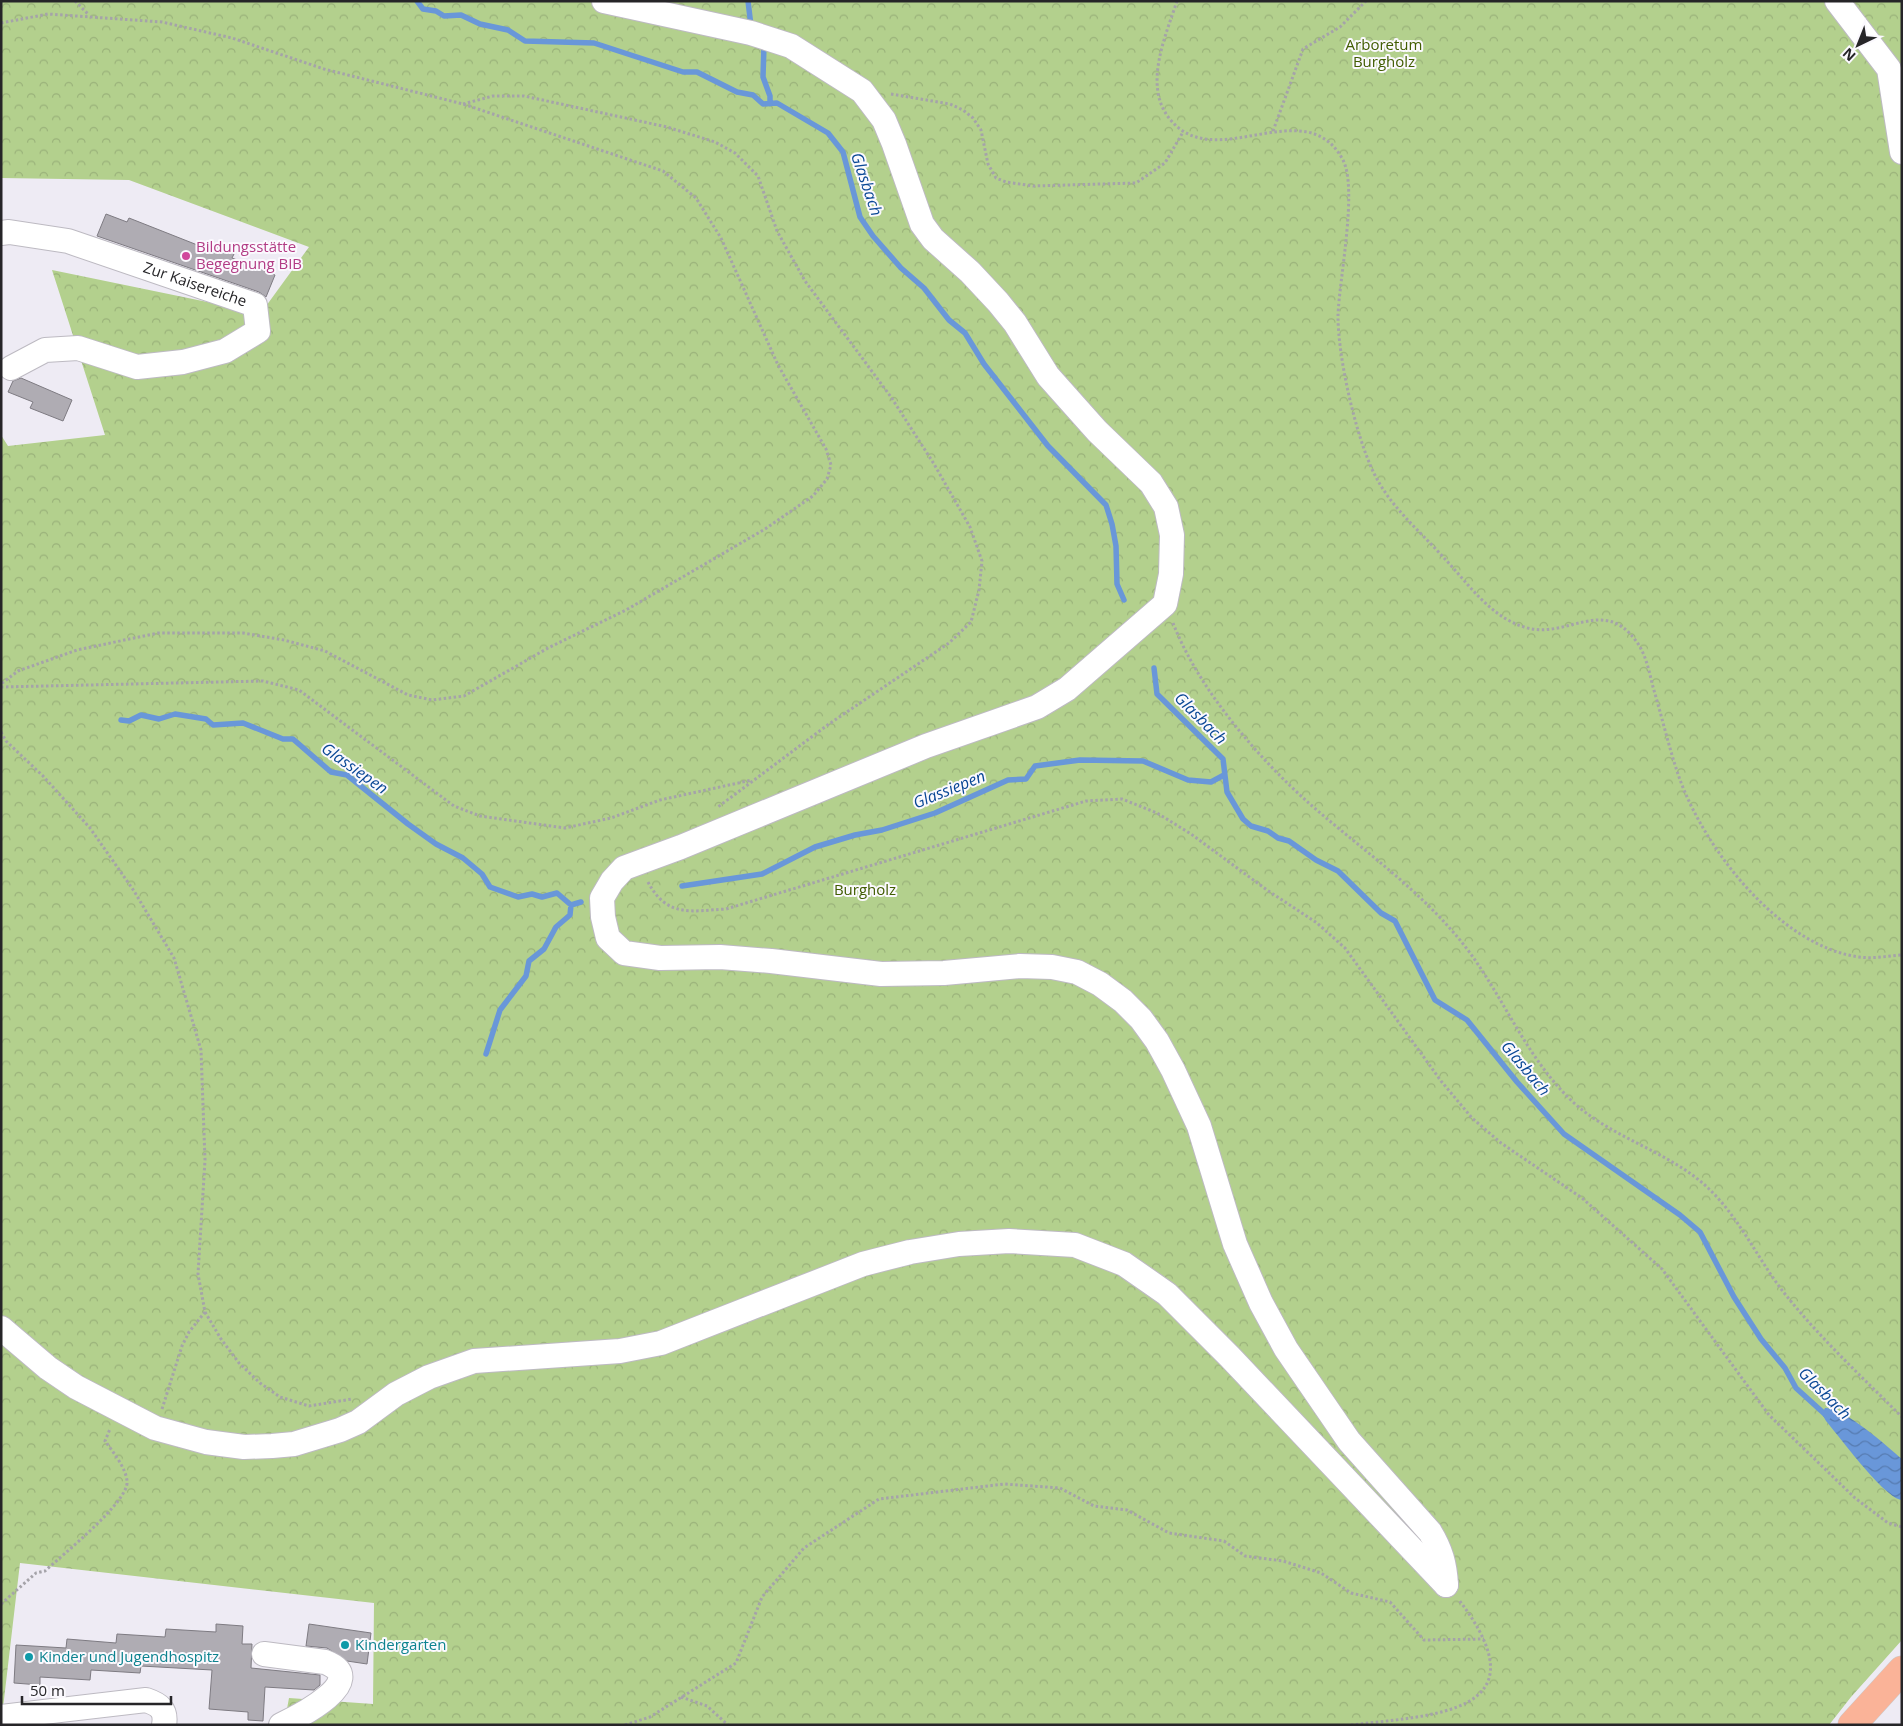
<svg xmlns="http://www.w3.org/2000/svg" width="1903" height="1726" font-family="'Open Sans',sans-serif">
<defs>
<pattern id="forest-crowns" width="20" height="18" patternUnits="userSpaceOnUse" patternTransform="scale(1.25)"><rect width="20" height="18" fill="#b3d08d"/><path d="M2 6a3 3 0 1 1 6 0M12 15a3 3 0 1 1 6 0" fill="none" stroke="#9ab27a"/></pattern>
<pattern id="water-waves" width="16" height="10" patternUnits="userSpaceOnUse" patternTransform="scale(1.25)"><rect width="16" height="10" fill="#6997d9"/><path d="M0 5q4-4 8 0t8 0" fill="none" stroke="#567bb0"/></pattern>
</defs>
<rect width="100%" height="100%" fill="#eeebf4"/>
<path fill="url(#forest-crowns)" d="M1,1h1901v1639l-51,57 -22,28h-1545l5,-27 84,6 1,-101 -354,-40 -19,162v-1290l7,11 97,-11 -53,-165 209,43 48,-66 -180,-67 -128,-2z"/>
<path fill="url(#water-waves)" d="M1825,1408c17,-2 62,38 77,51v41c-17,-1 -63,-64 -76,-79l-4,-7z"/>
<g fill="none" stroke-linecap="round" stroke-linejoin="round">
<path stroke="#6997d9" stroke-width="5.5" d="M417,1l6,8 13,2 8,5 17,-1 19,9 28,6 17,11 69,2 89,29h14l40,20 16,3 10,9 14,-1 51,30 15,19 17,65 13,19 28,32 23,20 25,32 16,13 19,31 64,82 58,59 6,19 4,22 1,38 7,16
M748,1l3,25
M764,45l-1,32 7,19v8
M1154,668l3,26 66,65 4,33 16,27 8,7 17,5 10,7 11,3 27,19 22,11 43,42 14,8 40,79 32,20 50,62 47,52 116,81 20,17 34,65 27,42 24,29 11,20 32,29
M121,720l8,1 12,-6 18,4 16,-5 31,5 7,6 30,-2 40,16h10l38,33 16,3 61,49 28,20 27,14 19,16 8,13 28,10 14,-3 10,3 15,-4 14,12 10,-3
M682,886l80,-12 53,-27 40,-12 27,-5 53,-17 73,-33 18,-1 9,-13 45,-6 63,1 45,19 23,2 13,-7
M486,1054l14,-44 26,-34 3,-15 15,-12 12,-22 14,-12 1,-10"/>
</g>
<path fill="#afacb3" stroke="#7e7b82" d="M106,214l21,8 2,-4 76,30 2,-5 27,11 -2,4 43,17 -9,22 -7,-5 -162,-56z
M21,378l51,22 -9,21 -33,-13 3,-6 -25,-10 5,-11z
M216,1624l27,2 -1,18h10l-1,24 69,7v10l-6,5 -49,-3 -2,34 -15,-1v-8l-39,-3 3,-39 -71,-4 -1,7 -49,-3 -1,10 -50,-3v8l-26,-2 2,-38 50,3 1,-9 49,4 1,-9 48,3 1,-8 50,3z
M309,1624l62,9 -4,31 -20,-3 -20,-13 -21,-2z"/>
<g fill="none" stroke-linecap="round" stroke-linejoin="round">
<defs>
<g id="minor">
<path d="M604,1l147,32 40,13 71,45 22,29 10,24 28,80 11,15 37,33 28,30 17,21 33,53 49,55 54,52 15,24 6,28 -1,39 -6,30 -98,85 -30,18 -111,39 -245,101 -57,21 -12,13 -10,17 1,19 5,21 16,15 36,5 60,-1 51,4 110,13 63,-1 76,-7 32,1 25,5 23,12 23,17 18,18 16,22 16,29 26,56 36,118 26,59 25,46 63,92 81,91c11,18 15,33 16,53"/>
<path d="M1837,1l52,68 13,83"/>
<path id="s1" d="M1,233l8,-1 59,9 187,64 3,26 -33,20 -42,11 -46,5 -59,-19 -33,2 -34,18"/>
<path d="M1,1328l47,40 28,19 79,41 51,14 38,5 28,-1 22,-2 46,-14 18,-8 38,-28 33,-17 45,-16 146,-10 41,-8 202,-79 47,-12 49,-8 50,-3 66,4 49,19 43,30 63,63 216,228"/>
<path d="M264,1654l61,8c47,18 -27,55 -44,63"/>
<path d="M1,1717l145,-17c12,4 21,9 18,25"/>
</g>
<path id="highway" d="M1852,1725l50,-55"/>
</defs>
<use href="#minor" stroke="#bdbac2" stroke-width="26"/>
<use href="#highway" stroke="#cbcbcb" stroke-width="29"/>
<path stroke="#a5a3a9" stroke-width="3" stroke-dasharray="2.5 2.5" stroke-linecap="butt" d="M75,1l14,14
M1177,1c-11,34 -34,84 -8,117 45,59 136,-29 174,42 15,29 -4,120 -5,156 0,41 17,116 34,153 16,36 46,60 72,89 24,25 45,58 80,69 41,14 79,-32 112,14 10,13 13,30 17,46 9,30 16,61 26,90 25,71 100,169 180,180 14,2 29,-1 43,-2
M1,23l47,-9 114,8 70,16 92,31 139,35 200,67 33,27 25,40 57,127 48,84 5,16 -4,14 -14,17 -48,33 -139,81 -78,38 -84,48 -32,4 -24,-5 -83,-44 -41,-11 -41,-7h-85l-81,17 -59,21 -17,13
M891,94l59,10 13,6 10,8 8,12 7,34 8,14 10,4 27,4 103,-3 29,-20 18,-31
M463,104l30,-8h31l143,31 48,15 20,11 23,23 19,55 28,50 86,116 43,67 36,63 12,34 -3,29 -8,32 -22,21 -120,81 -111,83
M1273,131l30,-82 37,-22 26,-26
M1173,623c26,67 85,135 138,182 48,42 101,79 143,128 46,52 68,122 120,170 40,36 96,49 134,85 32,30 50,72 77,106 35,44 77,83 117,123
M1,687l262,-6 36,9 155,116 26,10 85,12 46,-10 49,-18 92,-20
M1,732l5,9 37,35 47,52 44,63 40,67 27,92 4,110 -7,114 7,38 16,27 18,24 21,20 20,14 29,9 43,-7
M648,882c19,36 43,29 78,27l360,-108 36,-2 35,14 34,21 76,56 50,33 28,25 96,133 31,37 29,25 81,55 80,71 107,146 86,83 33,25 14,4
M162,1409l20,-63 7,-14 16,-20
M1,1604l35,-31 9,-2c16,-15 85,-70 82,-90 -1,-13 -14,-29 -22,-40l5,-12
M681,1697l26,9 21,19
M625,1725l25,-8 86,-54 26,-66 42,-49 75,-49 125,-15 56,4 34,18 33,4 42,23 55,8 21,15 38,5 38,12 30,20 39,9 34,38 60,-1
M1351,1725c83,-10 195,-11 108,-125"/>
<use href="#minor" stroke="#fff" stroke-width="24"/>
<use href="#highway" stroke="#fab398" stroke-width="28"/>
</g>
<circle fill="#d1479c" stroke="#fbf9fe" stroke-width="2" cx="186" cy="256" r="5"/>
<g fill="#0f9aa8" stroke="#fbf9fe" stroke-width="2">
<circle cx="345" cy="1645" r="5"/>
<circle cx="29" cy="1657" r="5"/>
</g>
<g text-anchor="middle" stroke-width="4" stroke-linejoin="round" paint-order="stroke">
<g font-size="15" fill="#415d02" stroke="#fbf9fe">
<text x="1384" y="50">Arboretum<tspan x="1384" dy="17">Burgholz</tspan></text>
<text x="865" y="895">Burgholz</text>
</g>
<g font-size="15" fill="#b23c85" stroke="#fbf9fe" text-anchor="start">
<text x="196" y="252">Bildungsstätte<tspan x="196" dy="17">Begegnung BIB</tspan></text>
</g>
<g font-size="15" fill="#262528" stroke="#fbf9fe">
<text dy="5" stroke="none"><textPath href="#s1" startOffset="202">Zur Kaisereiche</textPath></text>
</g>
<g font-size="15" fill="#0d838f" stroke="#fbf9fe" text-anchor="start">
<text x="355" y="1650">Kindergarten</text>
<text x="39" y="1662">Kinder und Jugendhospitz</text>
</g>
<g font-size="16" font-style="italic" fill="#094795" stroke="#fbf9fe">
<text transform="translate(867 184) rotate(71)" y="6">Glasbach</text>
<text transform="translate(1201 718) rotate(45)" y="6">Glasbach</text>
<text transform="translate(355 768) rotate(35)" y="6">Glassiepen</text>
<text transform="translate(949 789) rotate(-22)" y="6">Glassiepen</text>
<text transform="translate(1526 1068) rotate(50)" y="6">Glasbach</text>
<text transform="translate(1825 1393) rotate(45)" y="6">Glasbach</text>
</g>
</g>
<rect width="1903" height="1726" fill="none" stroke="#262528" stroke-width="5"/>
<g transform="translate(1858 45) rotate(223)" stroke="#fbf9fe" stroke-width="4" paint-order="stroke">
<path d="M0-4L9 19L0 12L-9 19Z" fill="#262528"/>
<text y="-8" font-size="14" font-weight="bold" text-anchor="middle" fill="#262528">N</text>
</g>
<path d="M22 1696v8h149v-8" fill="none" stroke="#262528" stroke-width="2.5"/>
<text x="30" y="1696" font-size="15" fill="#262528" stroke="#fbf9fe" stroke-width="4" paint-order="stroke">50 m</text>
</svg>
